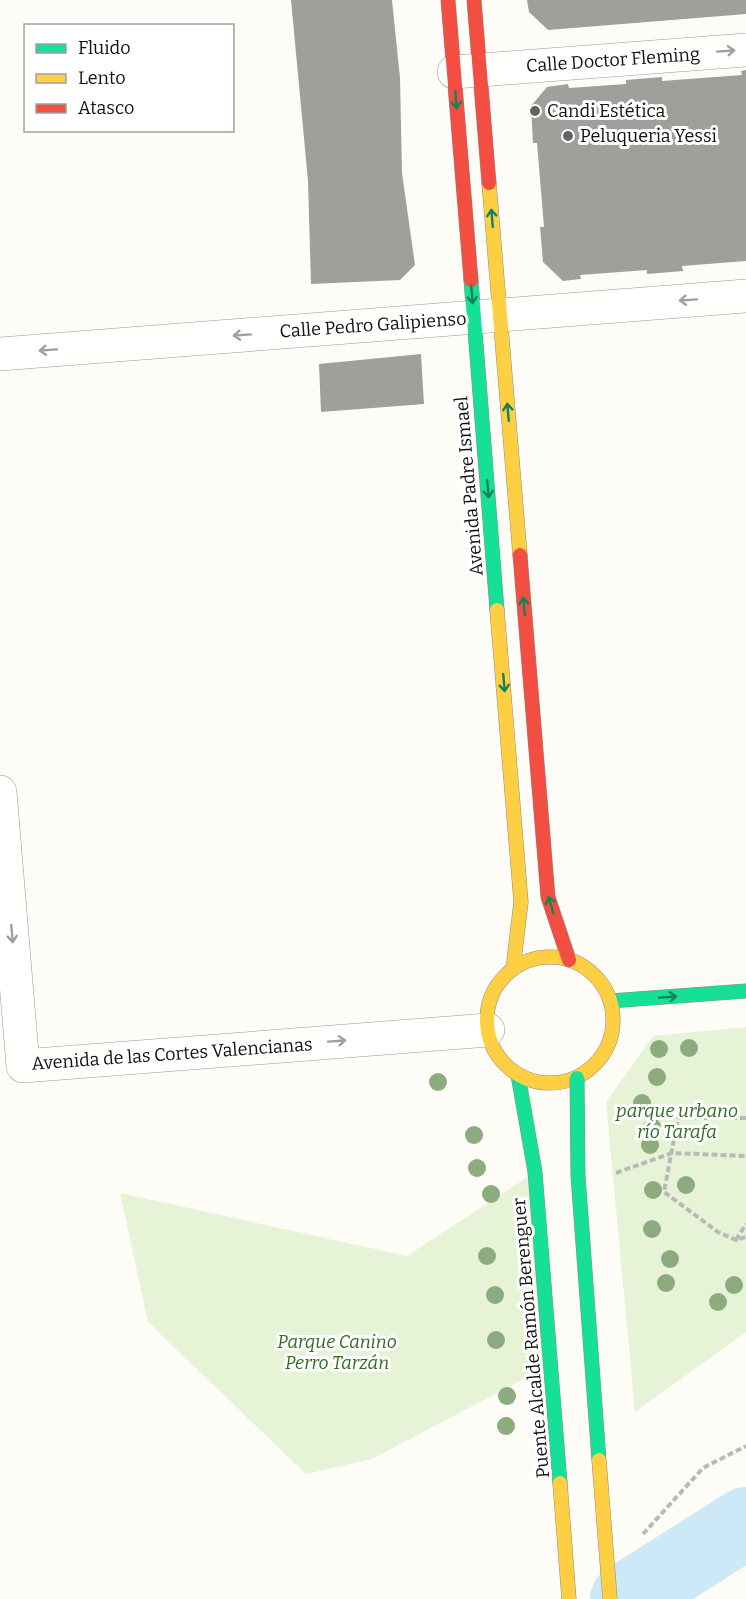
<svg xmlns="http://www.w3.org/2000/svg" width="746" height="1599" font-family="Bitter,serif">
<rect width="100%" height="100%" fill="#fdfcf7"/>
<path fill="#e7f3d7" d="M746,1027v305l-111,80 -29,-310 47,-66z
M535,1172l17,192 -180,95 -66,15 -158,-152 -28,-129 287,63z"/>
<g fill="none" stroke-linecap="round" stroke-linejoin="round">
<path stroke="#cde8f7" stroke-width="72" d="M626,1599l120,-76"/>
</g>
<path fill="#a19f9c" d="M291,0h101l8,78 2,95 13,92 -15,15 -89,4 -3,-103z
M527,0h219v14l-198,16 -19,-18z
M746,70v191l-64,5 1,5 -36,3v-4l-67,5 1,4 -18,2 -20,-19 -3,-35h4l-7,-84h-4l-2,-37 16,-19 21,-3 1,4 57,-4v-4l36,-3v4l80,-6 -1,-4z
M421,354l3,50 -103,8 -2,-48z"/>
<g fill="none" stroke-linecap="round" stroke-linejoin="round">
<defs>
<path id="street" d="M454,72l292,-22
M0,354l746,-58
M0,792l23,274 465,-36"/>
<path id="fast" d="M471,280l26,330
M610,1001l136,-10
M518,1075l17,97 25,311"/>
<path id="slow" d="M489,183l31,372
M497,610l24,292 -8,67
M487 1020a63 63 0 1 1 126 0a63 63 0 1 1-126 0Z
M560,1483l9,116"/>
<path id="jam" d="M448,0l23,280
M474,0l15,183
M520,555l28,342 21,63"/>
</defs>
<use href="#street" stroke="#979795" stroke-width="34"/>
<use href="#fast" stroke="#8e8d8b" stroke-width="15"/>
<use href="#slow" stroke="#8e8d8b" stroke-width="15"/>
<use href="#jam" stroke="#8e8d8b" stroke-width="15"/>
<path stroke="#b9b9b8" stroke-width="4" stroke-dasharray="6 3" stroke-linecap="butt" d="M746,1118h-68l-14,74 54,40 18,8 10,-3
M616,1173l56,-20 74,3
M736,1240l10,-16
M643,1534l60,-66 43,-22"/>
<use href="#street" stroke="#fffffe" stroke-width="33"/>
<use href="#fast" stroke="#16e098" stroke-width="14"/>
<use href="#slow" stroke="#ffcf43" stroke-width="14"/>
<use href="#jam" stroke="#f24e42" stroke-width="14"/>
<defs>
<path id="fast-bridge" d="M577,1078l1,98 21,284"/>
<path id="slow-bridge" d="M599,1460l11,139"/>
</defs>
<use href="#fast-bridge" stroke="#8e8d8b" stroke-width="15" stroke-linecap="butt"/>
<use href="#slow-bridge" stroke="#8e8d8b" stroke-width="15" stroke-linecap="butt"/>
<use href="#fast-bridge" stroke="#16e098" stroke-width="14"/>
<use href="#slow-bridge" stroke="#ffcf43" stroke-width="14"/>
</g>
<g fill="#8cac80">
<circle cx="689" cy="1048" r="9"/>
<circle cx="659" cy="1049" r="9"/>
<circle cx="657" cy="1077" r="9"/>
<circle cx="438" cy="1082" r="9"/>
<circle cx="642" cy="1103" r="9"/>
<circle cx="652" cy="1127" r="9"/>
<circle cx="474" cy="1135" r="9"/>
<circle cx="650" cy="1145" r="9"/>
<circle cx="477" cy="1168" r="9"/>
<circle cx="686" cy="1185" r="9"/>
<circle cx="653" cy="1190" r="9"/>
<circle cx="491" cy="1194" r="9"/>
<circle cx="652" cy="1229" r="9"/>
<circle cx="487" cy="1256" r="9"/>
<circle cx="670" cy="1259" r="9"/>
<circle cx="666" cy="1283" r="9"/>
<circle cx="734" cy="1285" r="9"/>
<circle cx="495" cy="1295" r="9"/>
<circle cx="718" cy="1302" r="9"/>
<circle cx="496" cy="1340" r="9"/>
<circle cx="507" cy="1396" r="9"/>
<circle cx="506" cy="1426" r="9"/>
</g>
<defs><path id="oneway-shaft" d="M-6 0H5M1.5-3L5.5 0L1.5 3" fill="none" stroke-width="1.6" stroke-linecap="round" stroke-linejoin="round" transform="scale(1.5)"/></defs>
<g stroke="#a0a09f">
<use href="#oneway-shaft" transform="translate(726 51) rotate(-4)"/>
<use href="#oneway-shaft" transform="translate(688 300) rotate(176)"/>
<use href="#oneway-shaft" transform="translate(242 335) rotate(176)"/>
<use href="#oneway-shaft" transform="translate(48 350) rotate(176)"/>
<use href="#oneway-shaft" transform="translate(12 934) rotate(85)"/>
<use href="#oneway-shaft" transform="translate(337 1041) rotate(-4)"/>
</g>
<g stroke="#14835b">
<use href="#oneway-shaft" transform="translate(456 100) rotate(85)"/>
<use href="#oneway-shaft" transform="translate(492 218) rotate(-95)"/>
<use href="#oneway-shaft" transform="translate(472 295) rotate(85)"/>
<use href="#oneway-shaft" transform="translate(508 412) rotate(-95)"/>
<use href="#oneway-shaft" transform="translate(488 489) rotate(85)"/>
<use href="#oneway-shaft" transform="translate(524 606) rotate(-95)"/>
<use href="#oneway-shaft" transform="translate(504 683) rotate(85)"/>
<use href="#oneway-shaft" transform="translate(551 905) rotate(-107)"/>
<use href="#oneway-shaft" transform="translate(668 997) rotate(-4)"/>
</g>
<g fill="#646362" stroke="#fff" stroke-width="2">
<circle cx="535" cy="111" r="6"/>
<circle cx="568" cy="136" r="6"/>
</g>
<g text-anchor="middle" stroke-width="6" stroke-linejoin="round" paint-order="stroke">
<g font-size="18" fill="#111" stroke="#fff">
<text transform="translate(613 60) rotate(-4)" y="6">Calle Doctor Fleming</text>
<text transform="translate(373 325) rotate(-4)" y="6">Calle Pedro Galipienso</text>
<text transform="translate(469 486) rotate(-95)" y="6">Avenida Padre Ismael</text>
<text transform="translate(172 1054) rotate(-4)" y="6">Avenida de las Cortes Valencianas</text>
<text transform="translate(531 1338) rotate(-95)" y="6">Puente Alcalde Ramón Berenguer</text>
</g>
<g font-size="18" fill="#111" stroke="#fff" text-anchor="start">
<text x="547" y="117">Candi Estética</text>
<text x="580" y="142">Peluqueria Yessi</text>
</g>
<g font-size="18" font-style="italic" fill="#2f6b1f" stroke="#fff">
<text x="677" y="1117">parque urbano<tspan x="677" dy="21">río Tarafa</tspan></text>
<text x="337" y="1348">Parque Canino<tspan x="337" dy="21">Perro Tarzán</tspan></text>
</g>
</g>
<rect x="24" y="24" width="210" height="108" fill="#ffffff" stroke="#a0a0a0" stroke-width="1.5"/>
<rect x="36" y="44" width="30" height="9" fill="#16e098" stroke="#a0a0a0" stroke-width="1.5"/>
<text x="78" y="54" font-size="18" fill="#111111">Fluido</text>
<rect x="36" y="74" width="30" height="9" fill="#ffcf43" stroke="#a0a0a0" stroke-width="1.5"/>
<text x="78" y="84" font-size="18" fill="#111111">Lento</text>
<rect x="36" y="104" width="30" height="9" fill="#f24e42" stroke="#a0a0a0" stroke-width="1.5"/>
<text x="78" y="114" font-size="18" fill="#111111">Atasco</text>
</svg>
